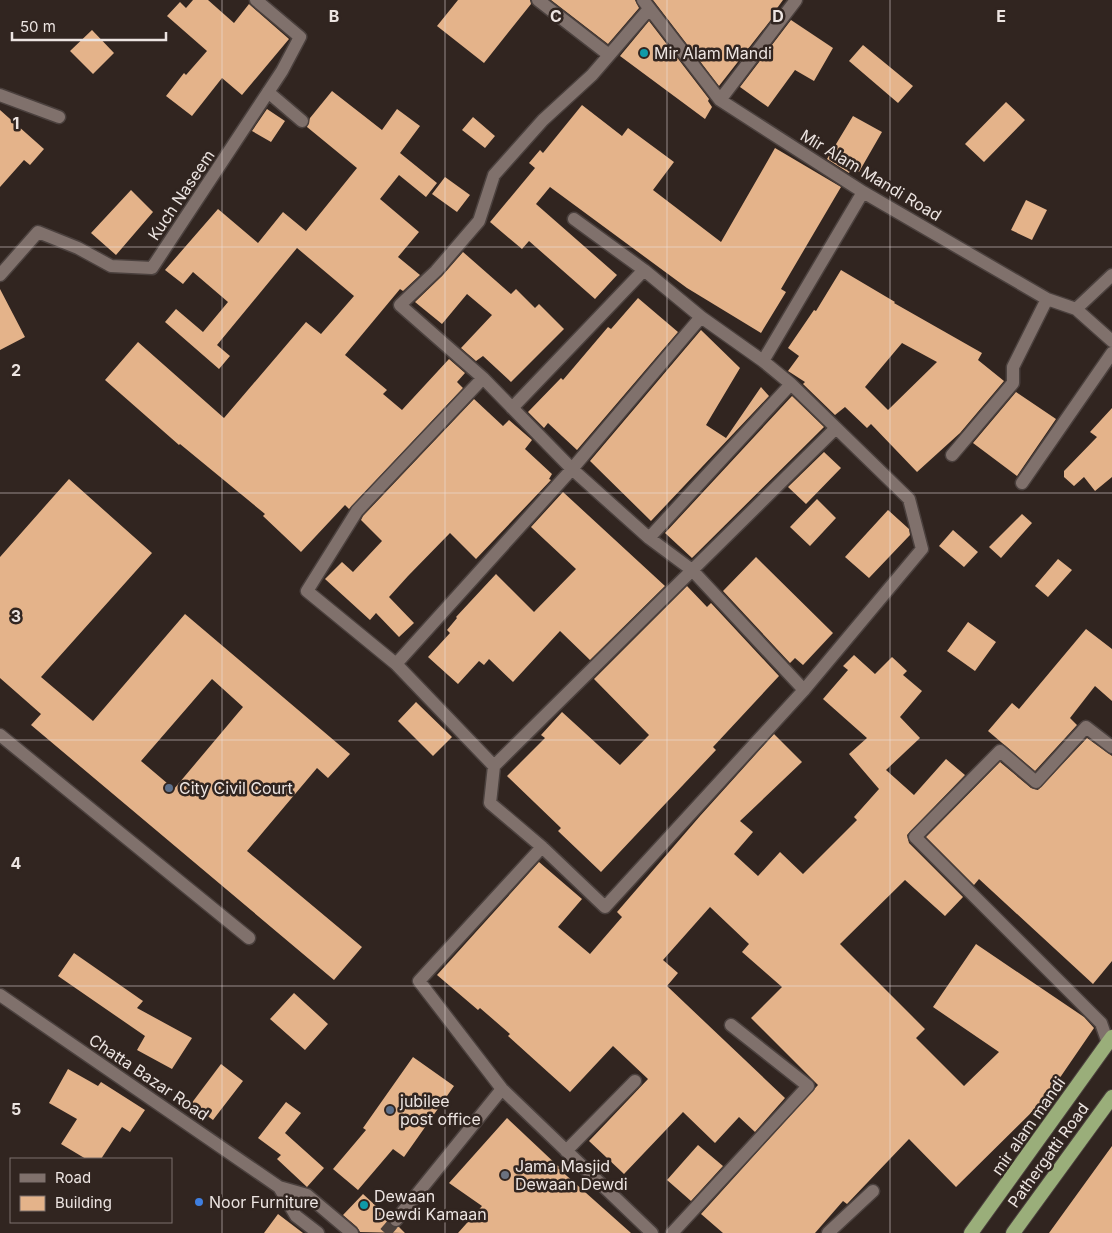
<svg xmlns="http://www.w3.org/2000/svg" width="1112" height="1233" font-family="Inter,sans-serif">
<rect width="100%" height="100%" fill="#312520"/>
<path fill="#e4b38a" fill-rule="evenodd" d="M193,0h15l26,23 15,-19 40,35 -47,56 -20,-17 -30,38 -26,-20 18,-23 2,2 21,-24 -40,-35 13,-14 6,6z
M458,0h72l1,4 -47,59 -47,-37z
M551,0h84l4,8 -31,36z
M653,0h130l-8,11 2,1 -58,74z
M791,20l42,28 -19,33 -19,-11 -27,37 -28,-20z
M649,21l60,78 -1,2 4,6 -7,12 -85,-63z
M92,30l22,23 -21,21 -23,-23z
M863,45l50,41 -15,17 -49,-42z
M332,91l50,39 15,-21 23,17 -20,27 37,30 -11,14 -27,-22 -19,24 39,33 -21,25 22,18 -17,16 -3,-2 -55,66 42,35 -4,4 19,16 47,-51 16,14 -8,9 6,6 -114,121 -4,-4 -44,47 -38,-36 2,-2 -85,-70 -1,1 -74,-65 33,-38 86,76 82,-96 15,12 33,-38 -57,-48 -80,97 13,11 -11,13 -54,-47 11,-13 27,23 25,-30 -35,-30 -10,12 -18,-14 53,-61 40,34 25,-31 23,19 51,-63 -50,-41 3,-9z
M1006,102l19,18 -41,42 -19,-18z
M582,105l40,31 6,-8 46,34 -21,28 68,52 54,-94 66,39 -60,102 5,3 -25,41 -74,-45 -137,-101 -14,17 81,71 -22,24 -66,-58 -7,8 -32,-27 45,-54 -6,-5 11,-13 3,3z
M267,109l18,12 -14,21 -19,-11z
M0,110l44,39 -14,16 -6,-5 -24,27z
M853,116l29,16 -23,40 -7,-5 -3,6 -22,-14z
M473,117l22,19 -10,12 -23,-18z
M445,177l25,18 -13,17 -25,-18z
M131,190l22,22 -37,43 -25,-22z
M1026,200l21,10 -15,30 -21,-10z
M463,252l48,42 5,-5 19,19 4,-4 25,25 -53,53 -28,-26 -7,5 -15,-13 31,-33 -25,-21 -25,30 -27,-22 27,-26z
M841,270l54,32 -1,1 88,50 -4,7 26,21 -44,52 -43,39 -46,-48 -4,4 -22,-21 -10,8 -32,-31 2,-2 -17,-11 11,-15 -11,-8 26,-38 2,1zM902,343l35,19 -49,48 -23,-23z
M0,289l25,48 -25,13z
M638,298l40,34 -101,118 -29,-27 -4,5 -16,-16 33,-34 2,2 45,-53 3,2z
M701,330l39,38 -34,57 20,13 35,-51 8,9 -118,125 -61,-60z
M1016,392l40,27 -39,57 -44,-33z
M792,396l32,31 -132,131 -27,-25z
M474,399l29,27 6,-6 23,20 -7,9 27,25 -3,5 2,1 -75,79 -26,-26 -42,43 -19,21 25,26 -15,14 -23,-24 -6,7 -45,-41 17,-17 11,10 29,-31 -21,-21 2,-4z
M1112,408v69l-17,14 -11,-14 -10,9 -10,-9v-6l33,-34 -7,-5z
M824,452l17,16 -35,36 -18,-17z
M69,479l83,74 -111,124 52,44 92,-107 165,140 -22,24 -11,-10 -70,83 115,96 -28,33 -303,-255 10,-11 -41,-36v-121zM212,679l31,28 -69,82 -33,-28z
M563,492l102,94 -75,74 -30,-29 -47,51 -24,-23 -5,6 -5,-4 -21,23 -30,-27 22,-24 -3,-3 10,-12 -1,-1 40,-43 38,38 42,-43 -45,-42z
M817,499l19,19 -26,28 -20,-19z
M888,510l21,19 1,6 -41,43 -24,-21z
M1022,514l10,9 -31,35 -12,-11z
M953,530l25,22 -14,15 -25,-21z
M756,557l77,76 -30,32 -8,-7 -5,5 -67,-72z
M1058,559l14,11 -24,27 -13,-11z
M687,586l20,21 4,-4 68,73 -66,71 3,3 -115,122 -43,-41 3,-3 -54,-52 38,-38 -4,-3 21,-23 58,53 29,-30 -55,-56z
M968,622l28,20 -21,29 -28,-20z
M1086,629l26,20v52l-17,-15 -25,32 7,7 -42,46 -47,-40 24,-28 7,6z
M854,655l21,19 17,-17 15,14 -4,4 19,16 -22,26 20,21 -34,32 28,25 32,-36 19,16 -58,60 2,8 54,54 -18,19 -40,-36 -65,64 85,85 -9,9 48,48 35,-34 -66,-45 43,-63 108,73 10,11 -48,70 -90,89 -47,-48 -62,65 -4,-3 -28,32h-92l-22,-19 117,-129 -67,-67 31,-31 -40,-35 7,-8 -39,-37 -47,53 15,13 -11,13 118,112 -30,34 -16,-15 -24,26 -32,-31 -59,62 -35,-33 59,-62 -35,-33 -43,46 -62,-56 2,-2 -30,-26 -2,2 -41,-35 102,-113 43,37 -24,28 32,27 32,-37 -5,-5 83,-96 74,-82 28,28 -62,59 13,11 -19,22 24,22 22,-24 23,22 54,-54 -3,-3 25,-28 -30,-35 18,-16 -44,-39 25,-29 -5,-4z
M416,702l36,35 -19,19 -35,-35z
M1087,738l25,18v205l-19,23 -114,-105 -5,6 -48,-48 74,-75 31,26 7,2z
M74,953l69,48 -6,7 55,30 -20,31 -35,-19 8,-14 -87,-60z
M294,993l34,31 -23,26 -35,-31z
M413,1057l41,29 -50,71 -11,-8 -35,41 -25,-21 33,-39 -3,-2z
M221,1064l22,17 -30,39 -22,-16z
M68,1069l30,17 3,-4 44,28 -15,22 -8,-5 -21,32h-15l-25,-15 16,-25 -28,-16z
M286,1102l15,11 -16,20 39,35 -17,19 -30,-28 4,-4 -23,-17z
M507,1118l52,49 -1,1 73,65h-173l24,-27 -33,-23z
M698,1145l25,21 -32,35 -24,-21z
M1112,1146v87h-63z
M363,1194l25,23 3,9 8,1 6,6 -45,-1 -3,-5 -14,-12z
M278,1214l25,19h-39z"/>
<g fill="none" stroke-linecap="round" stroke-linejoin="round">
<path stroke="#4d423d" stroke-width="12" stroke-dasharray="12 6" stroke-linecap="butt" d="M385,1233l11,-13"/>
<defs>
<path id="minor" d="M538,0l71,55
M643,0l77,100 143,92 184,107 29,10 36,32
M649,9l-57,66 -49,45 -49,55 -15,46 -43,50 -36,34 83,73 89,91 77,69 43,32 112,120
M268,92l34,29
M0,95l59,22
M720,100l76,-100
M0,275l38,-43 40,16 33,18 41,2 130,-197 18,-34 -44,-37
M1076,309l36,-34
M763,361l100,-169
M483,378l-126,133 -50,80 89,73 98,102 -4,37 52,44 63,60 199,-217 118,-141 -13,-50 -118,-115 -28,-23 -62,-44 -57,-47 -70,-51
M512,408l132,-138
M952,455l61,-72v-16l34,-68
M1022,483l90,-130
M649,538l142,-154
M396,664l176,-195 129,-152
M0,735l249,203
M494,766l342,-338
M542,847l-123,134 83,108 150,144
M1108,1043l-7,-20 -186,-186 85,-86 36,31 50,-55 26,20
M566,1151l69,-70
M396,1220l106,-131
M672,1233l136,-147 -77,-61
M828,1233l45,-42"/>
<path id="tertiary" d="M0,995l279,192 28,8 45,38
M279,1187l17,29 22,17"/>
<path id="trunk" d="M971,1233l141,-196
M1013,1233l99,-136"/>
</defs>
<use href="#minor" stroke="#4b413e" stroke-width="15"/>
<use href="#tertiary" stroke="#4b413e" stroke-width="15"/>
<use href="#trunk" stroke="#4b413e" stroke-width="16"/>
<use href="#minor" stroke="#80716c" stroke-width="12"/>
<use href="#tertiary" stroke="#80716c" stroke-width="12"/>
<use href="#trunk" stroke="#9aae7a" stroke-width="14"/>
</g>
<path fill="none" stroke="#ece4e1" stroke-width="1" stroke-opacity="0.55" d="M222,0v1233M445,0v1233M667,0v1233M890,0v1233M0,247h1112M0,493h1112M0,740h1112M0,986h1112"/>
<g fill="#0f9aa8" stroke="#312520" stroke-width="2">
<circle cx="644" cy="53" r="5"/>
<circle cx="364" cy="1205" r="5"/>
</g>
<g fill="#5c6f8a" stroke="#312520" stroke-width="2">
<circle cx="169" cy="788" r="5"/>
<circle cx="390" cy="1110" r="5"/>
</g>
<circle fill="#6b7280" stroke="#312520" stroke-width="2" cx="505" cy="1175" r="5"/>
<circle fill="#3f7fe0" stroke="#312520" stroke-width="2" cx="199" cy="1202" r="5"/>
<g text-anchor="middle" stroke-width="5" stroke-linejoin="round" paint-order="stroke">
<g font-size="16" fill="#ece4e1" stroke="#312520" text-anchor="start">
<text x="654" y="59">Mir Alam Mandi</text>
<text x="179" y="794">City Civil Court</text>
<text x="400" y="1107">jubilee<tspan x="400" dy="18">post office</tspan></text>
<text x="515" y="1172">Jama Masjid<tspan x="515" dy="18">Dewaan Dewdi</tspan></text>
<text x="374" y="1202">Dewaan<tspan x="374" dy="18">Dewdi Kamaan</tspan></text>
<text x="209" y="1208">Noor Furniture</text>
</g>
<g font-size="16" fill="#ece4e1" stroke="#312520">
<text transform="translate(871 175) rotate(31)" y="6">Mir Alam Mandi Road</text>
<text transform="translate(181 195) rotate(-56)" y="6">Kuch Naseem</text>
<text transform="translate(149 1077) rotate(34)" y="6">Chatta Bazar Road</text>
<text transform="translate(1028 1126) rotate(-55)" y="6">mir alam mandi</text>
<text transform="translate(1048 1155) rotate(-54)" y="6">Pathergatti Road</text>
</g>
</g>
<g font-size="16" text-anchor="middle" font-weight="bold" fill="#ece4e1" stroke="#312520" stroke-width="5" stroke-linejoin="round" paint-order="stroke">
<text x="334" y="22">B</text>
<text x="556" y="22">C</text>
<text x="778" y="22">D</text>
<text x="1001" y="22">E</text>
<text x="16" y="129">1</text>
<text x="16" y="376">2</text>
<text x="16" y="622">3</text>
<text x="16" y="869">4</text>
<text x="16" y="1115">5</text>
</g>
<rect x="10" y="1158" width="162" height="65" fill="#312520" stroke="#7c716d"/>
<rect x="20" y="1174" width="25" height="8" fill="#80716c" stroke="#7c716d"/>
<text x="55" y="1183" font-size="15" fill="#ece4e1">Road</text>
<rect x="20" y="1196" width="25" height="15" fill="#e4b38a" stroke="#7c716d"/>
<text x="55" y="1208" font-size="15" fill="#ece4e1">Building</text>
<path d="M12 32v8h154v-8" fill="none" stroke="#ece4e1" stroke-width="2.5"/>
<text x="20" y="32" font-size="15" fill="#ece4e1" stroke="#312520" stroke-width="4" paint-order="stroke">50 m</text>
</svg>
